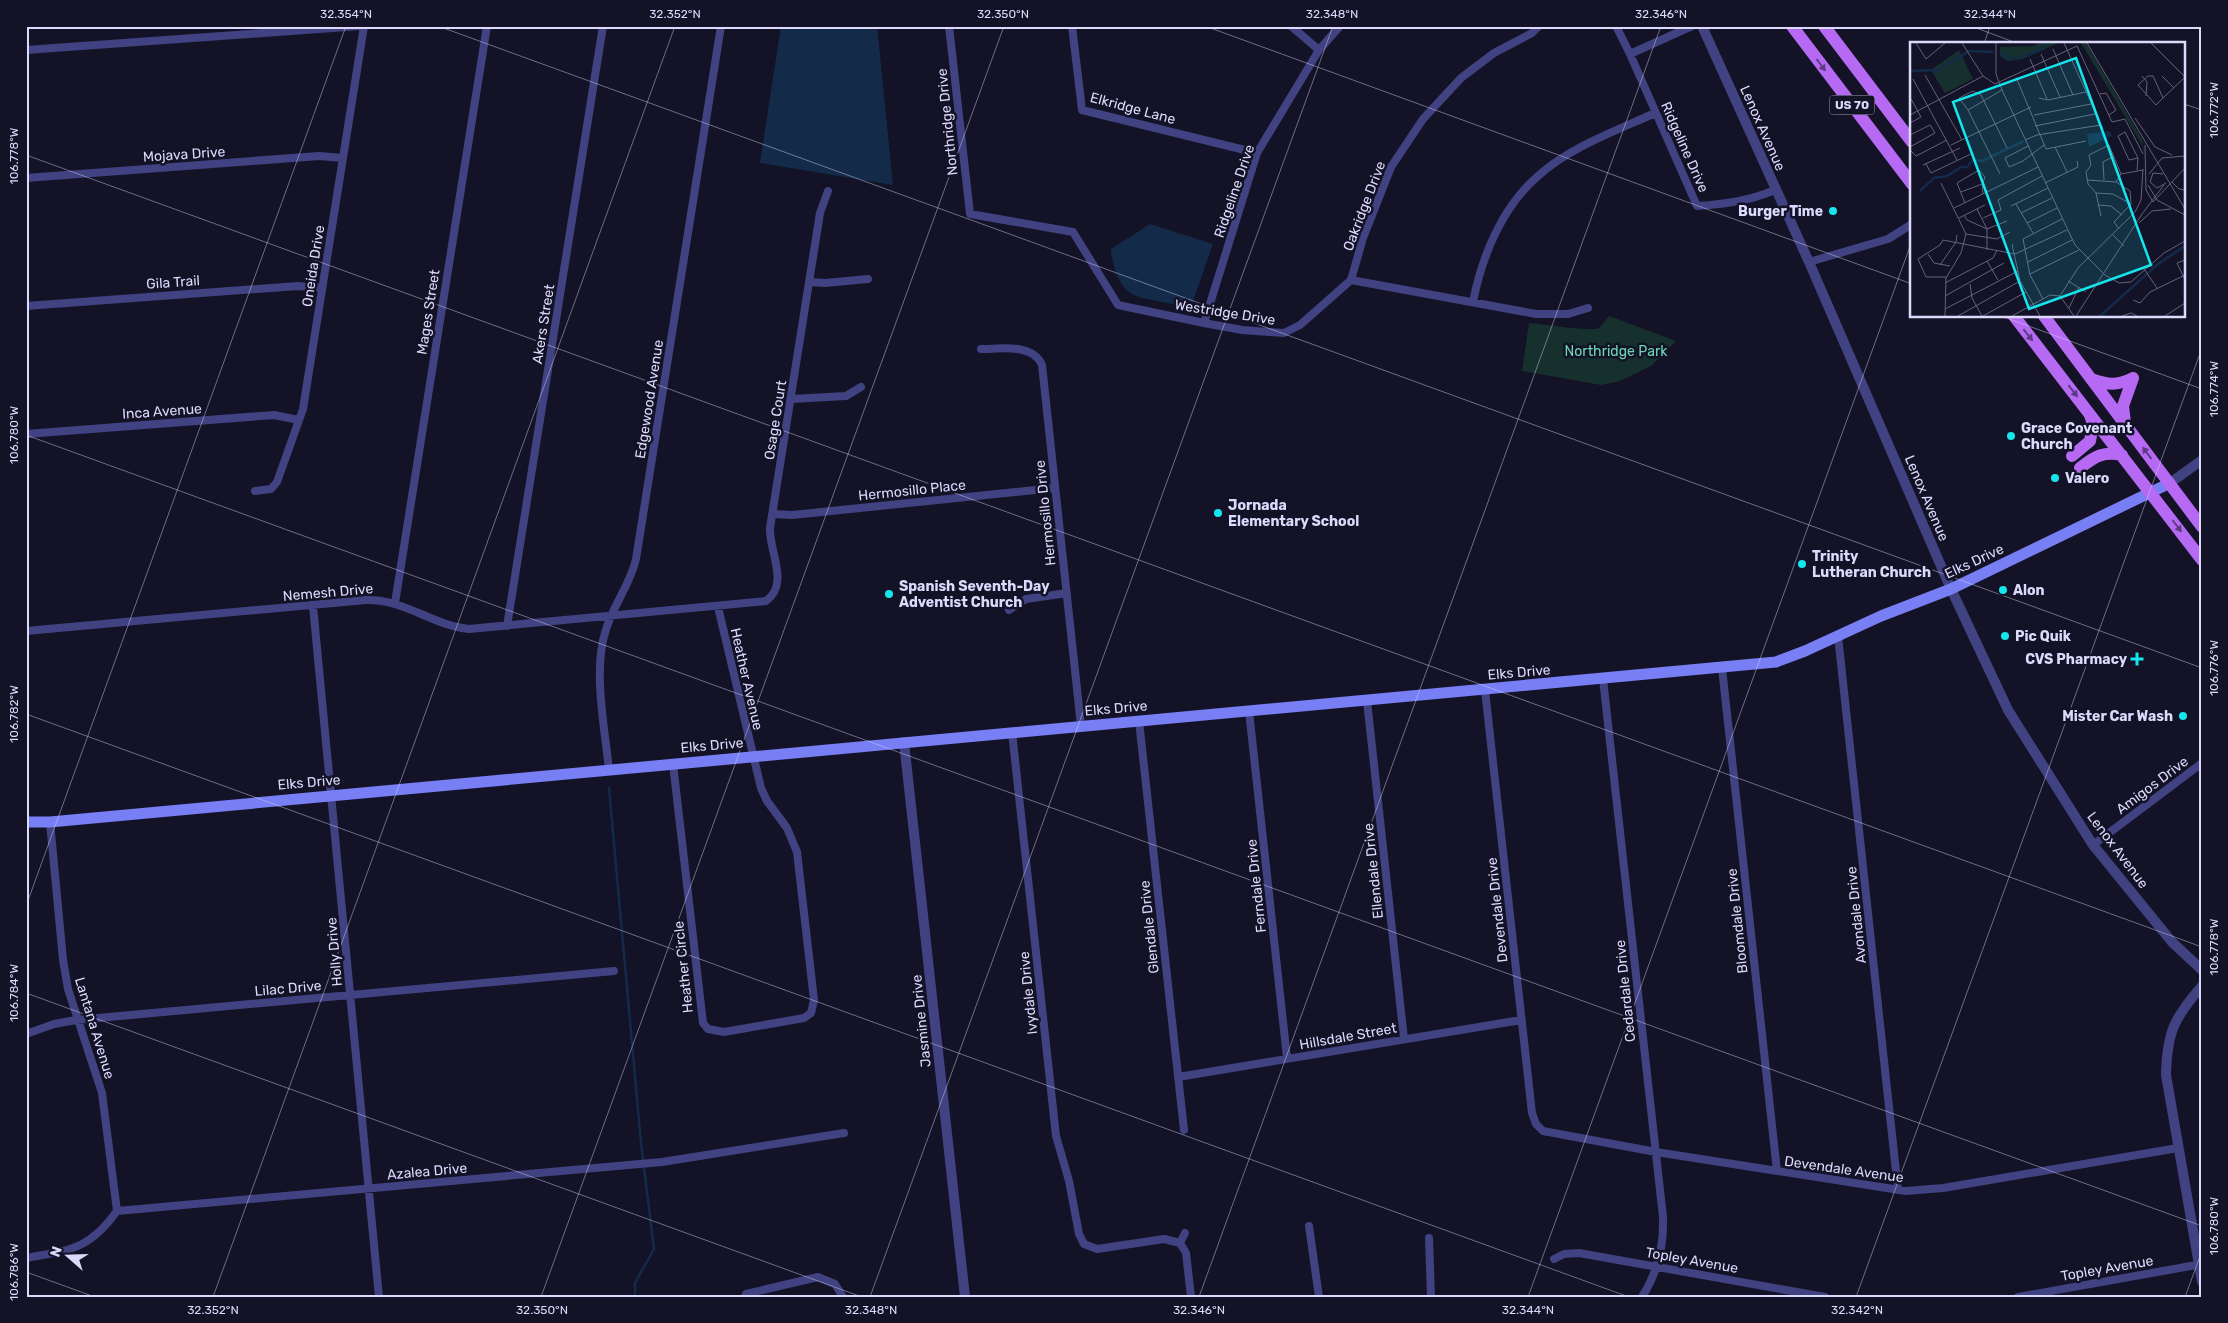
<svg xmlns="http://www.w3.org/2000/svg" width="2228" height="1323" font-family="Rubik,sans-serif">
<rect width="100%" height="100%" fill="#141226"/>
<path fill="#15302d" d="M1609,316l67,25 -25,25 -31,15 -19,4 -79,-14 7,-48c12,1 64,9 70,5 4,-3 7,-9 10,-12z"/>
<path fill="#132b49" d="M781,26h96l16,159 -133,-22z
M1150,224l63,20 -22,63c-14,-3 -48,-7 -59,-13 -14,-8 -20,-30 -21,-45z"/>
<g fill="none" stroke-linecap="round" stroke-linejoin="round">
<path stroke="#132b49" stroke-width="2.5" d="M609,788l32,355 13,106 -19,34v14"/>
<path stroke="#404281" stroke-width="8" d="M949,26l21,188 103,18 45,73 86,18 38,7 42,3 16,-8 51,-45 185,34h32l20,-6
M1072,26l10,84 175,43
M1291,26l28,24
M1616,26l14,28 67,152c28,-2 52,-5 78,-16
M26,50l334,-24
M1630,54l62,-28
M26,178l293,-22 24,2
M1809,262l79,-23 24,-15
M1351,280l12,-42 28,-71 32,-48 38,-41 33,-25 38,-20 7,-7
M810,282l15,1 43,-4
M1473,302c9,-46 29,-95 65,-126 32,-29 78,-45 117,-63
M26,306l272,-20 24,2
M1204,323l53,-170 62,-103 21,-24
M981,349c19,0 52,-6 61,16l39,361
M791,399l55,-3 15,-9
M26,434l248,-19 25,5
M255,491l16,-2 6,-7 26,-73 61,-383
M772,514l20,1 263,-27
M395,603l92,-577
M313,606l66,691
M1009,610l17,-11 41,-6
M507,626l96,-600
M26,631l340,-31c39,-1 65,25 103,29l297,-28c24,-17 3,-49 4,-73l50,-315 8,-22
M1838,636l60,554
M1722,668l55,503
M1603,679l60,538c1,29 -5,55 -21,80
M1485,690l47,423 4,11 7,7 113,21 250,39 37,-3 235,-40
M1367,701l37,338
M1249,711l38,347
M1139,721l45,409
M1012,732l44,404 13,45 10,53 5,10 13,5 67,-10 16,4 6,10 5,44
M673,764l30,259 5,6 16,3 80,-14 7,-5 3,-13 -17,-148 -10,-24 -20,-27 -6,-13 -43,-181
M609,770c-4,-40 -16,-99 -4,-137 7,-27 25,-47 31,-74l85,-533
M50,822l13,138 5,29 34,104 15,118
M2093,845l109,-82
M26,1034l28,-10 22,-4 538,-49
M1178,1077l343,-57
M117,1211l545,-49 182,-29
M1309,1226l10,71
M1429,1238l2,59
M1180,1243l5,-10
M26,1258c44,-8 63,-8 91,-47
M1554,1259l10,-5 15,-1 246,44
M745,1297l1,-3 72,-17 17,7 8,13
M2018,1297l184,-33"/>
<path stroke="#404281" stroke-width="10" d="M1702,26l107,236 142,327 57,121 85,135 79,97 30,28
M2170,483l32,-23
M904,742l61,555
M2202,986c-28,32 -35,46 -36,89l36,207"/>
<path stroke="#787ef4" stroke-width="11" d="M26,822h24l1726,-160 29,-11 76,-35 70,-27 219,-106"/>
<path stroke="#b66af3" stroke-width="12" d="M1792,26l120,158
M1824,26l88,116
M2014,316l188,244
M2044,316l158,211
M2091,379c17,6 26,7 42,-1
M2125,423l-2,-17 10,-28
M2072,456l18,-15 3,-17 -3,-9
M2080,468c15,-12 24,-17 42,-13"/>
</g>
<defs><path id="oneway-solid" d="M-6-.8H1V-3.2L6.5 0L1 3.2V.8H-6Z" transform="scale(1.25)"/></defs>
<g fill="#5d3a82">
<use href="#oneway-solid" transform="translate(1821 65) rotate(53)"/>
<use href="#oneway-solid" transform="translate(2028 335) rotate(52)"/>
<use href="#oneway-solid" transform="translate(2073 391) rotate(52)"/>
<use href="#oneway-solid" transform="translate(2147 453) rotate(-127)"/>
<use href="#oneway-solid" transform="translate(2177 526) rotate(53)"/>
</g>
<path fill="none" stroke="#dbdafc" stroke-width="1" stroke-opacity="0.45" d="M438,26l1764,642M1205,26l707,258M1971,26l48,18M1984,44l6,-18M2184,104l18,6M26,155l2176,792M2001,316l201,73M26,435l2176,791M26,714l1603,583M26,906l320,-880M26,993l836,304M26,1272l69,25M213,1297l462,-1271M541,1297l463,-1271M870,1297l463,-1271M1199,1297l462,-1271M1528,1297l384,-1056M1856,1297l346,-949M2185,1297l17,-46"/>
<g fill="#15e5ec" stroke="#141226" stroke-width="2">
<circle cx="1833" cy="211" r="5"/>
<circle cx="2011" cy="436" r="5"/>
<circle cx="2055" cy="478" r="5"/>
<circle cx="1218" cy="513" r="5"/>
<circle cx="1802" cy="564" r="5"/>
<circle cx="2003" cy="590" r="5"/>
<circle cx="889" cy="594" r="5"/>
<circle cx="2005" cy="636" r="5"/>
<path d="M2134.5 651.5h5v5h5v5h-5v5h-5v-5h-5v-5h5z"/>
<circle cx="2183" cy="716" r="5"/>
</g>
<g text-anchor="middle" stroke-width="5" stroke-linejoin="round" paint-order="stroke">
<rect fill="#141226" stroke="#9f9ebc" stroke-width="1" x="1829.5" y="95.5" width="45" height="19" rx="4"/>
<g font-size="12" font-weight="bold" fill="#dbdafc">
<text x="1852" y="109">US 70</text>
</g>
<g font-size="14" fill="#dbdafc" stroke="#141226">
<text transform="translate(1133 108) rotate(15)" y="5">Elkridge Lane</text>
<text transform="translate(947 122) rotate(-96)" y="5">Northridge Drive</text>
<text transform="translate(1763 128) rotate(66)" y="5">Lenox Avenue</text>
<text transform="translate(1685 147) rotate(66)" y="5">Ridgeline Drive</text>
<text transform="translate(184 154) rotate(-4)" y="5">Mojava Drive</text>
<text transform="translate(1234 191) rotate(-71)" y="5">Ridgeline Drive</text>
<text transform="translate(1364 206) rotate(-69)" y="5">Oakridge Drive</text>
<text transform="translate(313 266) rotate(-81)" y="5">Oneida Drive</text>
<text transform="translate(173 282) rotate(-4)" y="5">Gila Trail</text>
<text transform="translate(428 312) rotate(-81)" y="5">Mages Street</text>
<text transform="translate(1225 312) rotate(9)" y="5">Westridge Drive</text>
<text transform="translate(543 324) rotate(-81)" y="5">Akers Street</text>
<text transform="translate(649 399) rotate(-81)" y="5">Edgewood Avenue</text>
<text transform="translate(162 411) rotate(-4)" y="5">Inca Avenue</text>
<text transform="translate(775 420) rotate(-81)" y="5">Osage Court</text>
<text transform="translate(912 490) rotate(-6)" y="5">Hermosillo Place</text>
<text transform="translate(1927 498) rotate(67)" y="5">Lenox Avenue</text>
<text transform="translate(1045 513) rotate(-96)" y="5">Hermosillo Drive</text>
<text transform="translate(1974 561) rotate(-25)" y="5">Elks Drive</text>
<text transform="translate(328 592) rotate(-5)" y="5">Nemesh Drive</text>
<text transform="translate(1519 672) rotate(-5)" y="5">Elks Drive</text>
<text transform="translate(747 679) rotate(77)" y="5">Heather Avenue</text>
<text transform="translate(1116 708) rotate(-5)" y="5">Elks Drive</text>
<text transform="translate(712 745) rotate(-5)" y="5">Elks Drive</text>
<text transform="translate(309 782) rotate(-5)" y="5">Elks Drive</text>
<text transform="translate(2152 785) rotate(-37)" y="5">Amigos Drive</text>
<text transform="translate(2118 850) rotate(53)" y="5">Lenox Avenue</text>
<text transform="translate(1373 871) rotate(-96)" y="5">Ellendale Drive</text>
<text transform="translate(1256 886) rotate(-96)" y="5">Ferndale Drive</text>
<text transform="translate(1497 910) rotate(-96)" y="5">Devendale Drive</text>
<text transform="translate(1856 915) rotate(-96)" y="5">Avondale Drive</text>
<text transform="translate(1737 921) rotate(-96)" y="5">Bloomdale Drive</text>
<text transform="translate(1149 927) rotate(-96)" y="5">Glendale Drive</text>
<text transform="translate(334 952) rotate(-95)" y="5">Holly Drive</text>
<text transform="translate(683 967) rotate(-96)" y="5">Heather Circle</text>
<text transform="translate(288 988) rotate(-5)" y="5">Lilac Drive</text>
<text transform="translate(1625 991) rotate(-96)" y="5">Cedardale Drive</text>
<text transform="translate(1028 993) rotate(-96)" y="5">Ivydale Drive</text>
<text transform="translate(921 1021) rotate(-96)" y="5">Jasmine Drive</text>
<text transform="translate(95 1028) rotate(73)" y="5">Lantana Avenue</text>
<text transform="translate(1348 1036) rotate(-10)" y="5">Hillsdale Street</text>
<text transform="translate(1844 1169) rotate(8)" y="5">Devendale Avenue</text>
<text transform="translate(427 1171) rotate(-5)" y="5">Azalea Drive</text>
<text transform="translate(1692 1260) rotate(10)" y="5">Topley Avenue</text>
<text transform="translate(2107 1268) rotate(-10)" y="5">Topley Avenue</text>
</g>
<g font-size="14" font-weight="bold" fill="#dbdafc" stroke="#141226" text-anchor="start">
<text x="1823" y="216" text-anchor="end">Burger Time</text>
<text x="2021" y="433">Grace Covenant<tspan x="2021" dy="16">Church</tspan></text>
<text x="2065" y="483">Valero</text>
<text x="1228" y="510">Jornada<tspan x="1228" dy="16">Elementary School</tspan></text>
<text x="1812" y="561">Trinity<tspan x="1812" dy="16">Lutheran Church</tspan></text>
<text x="899" y="591">Spanish Seventh-Day<tspan x="899" dy="16">Adventist Church</tspan></text>
<text x="2013" y="595">Alon</text>
<text x="2015" y="641">Pic Quik</text>
<text x="2127" y="664" text-anchor="end">CVS Pharmacy</text>
<text x="2173" y="721" text-anchor="end">Mister Car Wash</text>
</g>
<g font-size="14" fill="#6bd7b4" stroke="#141226">
<text x="1616" y="356">Northridge Park</text>
</g>
</g>
<g transform="translate(1910 42)">
<rect width="275" height="275" fill="#141226"/>
<path d="M128,1h20l-35,16 -16,2 -7,-5v-9l34,-1zM171,1h5l56,96 3,18 -3,-12zM49,8l14,29 -28,14 -14,-23z" fill="#15302d"/>
<path d="M199,89l3,5 -23,11 -2,-13z" fill="#132b49"/>
<path fill="none" stroke="#132b49" stroke-width="2.5" d="M90,10l7,6 10,1 23,-9 3,-7M0,29l29,-1 30,-19 25,1M10,149l14,-13 13,-2 14,-9h6l6,-7 9,1 42,-20M190,274l58,-52 27,-18"/>
<path fill="none" stroke="#64627c" stroke-width="1" d="M6,1l10,16 19,-16M52,1l21,33 12,8 82,-38 35,76 13,-3 18,35M86,1v31l6,16 73,155 30,30M154,1l39,86M177,1l98,166M241,1l34,34M143,7l20,46M131,12l19,43M120,17l17,40M15,33l37,65M232,34l5,6 -1,14M252,34l12,12M106,35l30,72 40,-8M3,37l44,81M190,52l6,-1 10,17 -7,5M0,55l11,20 -11,6M49,56l9,12 32,64M49,56l14,-7 8,4 26,53M129,56l9,2 38,-8M253,56l-10,-22h-5l-10,9 18,20 7,-7 22,-21M58,68l34,-20M0,73l73,-39M124,73l57,-11M225,76l20,29 17,8M125,84l60,-12M0,93l20,-10 5,8 -25,14M115,98l12,-5 64,-10M41,103l80,-38M235,103l1,45 7,12 32,-34M118,104l-23,12 4,9 14,-6 21,-16M145,105l12,25M0,108l6,6 31,-16M16,122l5,9 42,-20M13,123l37,-17M227,128l1,-12 -13,-26 -7,4 11,24 9,-2M239,132l13,-16 23,-2M253,132l-10,-1 -3,9 7,6 9,-5M177,138l29,2 14,9 1,13 -17,18 5,7M194,138l-1,-18 11,-6M206,140l5,-8 22,-4M262,140l7,7 6,1M31,141l25,51 -5,19 -15,25 -1,38M135,141l33,-16 -1,-6M238,143l9,15 28,15M51,150l21,-8M186,151l17,1 18,10M55,161l-8,-20 22,-13 6,7 -3,8 1,9M106,162l17,29M188,163l13,1 11,9M101,164l37,-18M44,166l84,-41M67,167l10,20v21M111,171l31,-15M54,173l3,5 20,9 20,-8M191,174l-5,-23 -8,-9 -2,-12 5,-7 -2,-10 20,-10 12,29M49,176l26,-13M73,176l18,-8 -3,-10 44,-24M117,181l30,-15M229,181l13,-12 19,-2M56,192l31,5 13,-7M203,193l11,11M102,202l8,37 20,35M18,212l6,9 16,3M275,218l-8,3 8,17M77,219l11,19M118,220l44,-22M30,223l16,-23 1,-7M234,227l13,19M120,232l49,-24M195,233l14,8 12,-1 33,-29 21,-12M36,235h-20l-8,-18 22,-14 3,-5 72,14 52,-24M158,239l18,11M35,241l48,-25 4,-8M60,242l2,14 10,18M35,254l59,-33M150,254l14,20M133,257l-13,-24 -7,-36 39,-20M223,258l7,3 10,-11 35,-17M159,266l10,-21M35,267l73,-38M48,274l62,-35M73,274l43,-24M102,274l38,-21 10,1 18,-28 57,-56 6,-12 2,-31M166,274l66,-102 22,-29M212,274l9,-3 6,3M255,274l20,-13"/>
<path fill="#15e5ec" fill-opacity="0.15" stroke="#15e5ec" stroke-width="2.5" d="M166,16l75,207 -122,44 -76,-207z"/>
<rect width="275" height="275" fill="none" stroke="#dbdafc" stroke-width="2.5"/>
</g>
<rect width="2228" height="1323" fill="none" stroke="#141226" stroke-width="55"/>
<g transform="translate(68 1256) rotate(290)" stroke="#141226" stroke-width="4" paint-order="stroke">
<path d="M0-4L9 19L0 12L-9 19Z" fill="#dbdafc"/>
<text y="-8" font-size="14" font-weight="bold" text-anchor="middle" fill="#dbdafc">N</text>
</g>
<rect x="28" y="28" width="2172" height="1268" fill="none" stroke="#dbdafc" stroke-width="2"/>
<g font-size="12" text-anchor="middle" fill="#dbdafc">
<text x="346" y="18">32.354°N</text>
<text x="675" y="18">32.352°N</text>
<text x="1003" y="18">32.350°N</text>
<text x="1332" y="18">32.348°N</text>
<text x="1661" y="18">32.346°N</text>
<text x="1990" y="18">32.344°N</text>
<text transform="translate(2214 110) rotate(-90)" y="4">106.772°W</text>
<text transform="translate(14 156) rotate(-90)" y="4">106.778°W</text>
<text transform="translate(2214 389) rotate(-90)" y="4">106.774°W</text>
<text transform="translate(14 435) rotate(-90)" y="4">106.780°W</text>
<text transform="translate(2214 668) rotate(-90)" y="4">106.776°W</text>
<text transform="translate(14 714) rotate(-90)" y="4">106.782°W</text>
<text transform="translate(2214 947) rotate(-90)" y="4">106.778°W</text>
<text transform="translate(14 993) rotate(-90)" y="4">106.784°W</text>
<text transform="translate(2214 1226) rotate(-90)" y="4">106.780°W</text>
<text transform="translate(14 1272) rotate(-90)" y="4">106.786°W</text>
<text x="213" y="1314">32.352°N</text>
<text x="542" y="1314">32.350°N</text>
<text x="871" y="1314">32.348°N</text>
<text x="1199" y="1314">32.346°N</text>
<text x="1528" y="1314">32.344°N</text>
<text x="1857" y="1314">32.342°N</text>
</g>
</svg>
